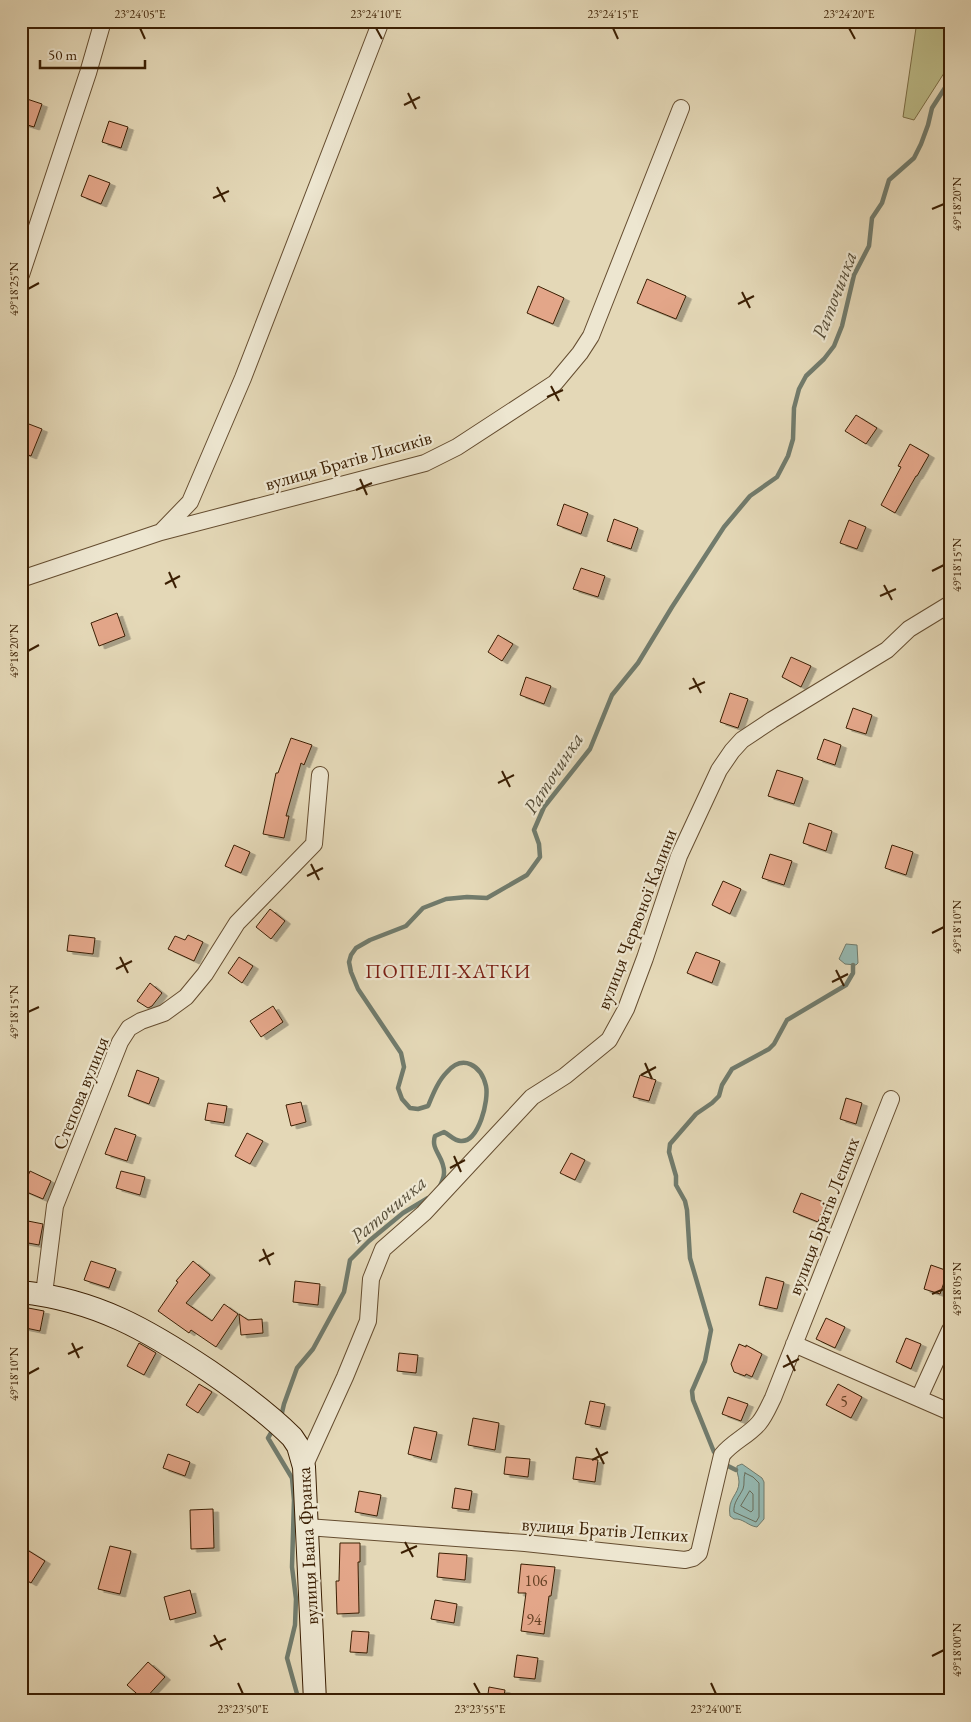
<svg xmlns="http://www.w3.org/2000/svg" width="971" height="1722" font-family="'EB Garamond',serif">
<defs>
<filter id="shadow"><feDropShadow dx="5.5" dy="3" stdDeviation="0" flood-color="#0004"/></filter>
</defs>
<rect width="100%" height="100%" fill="#e4d8b7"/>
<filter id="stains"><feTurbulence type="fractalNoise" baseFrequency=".004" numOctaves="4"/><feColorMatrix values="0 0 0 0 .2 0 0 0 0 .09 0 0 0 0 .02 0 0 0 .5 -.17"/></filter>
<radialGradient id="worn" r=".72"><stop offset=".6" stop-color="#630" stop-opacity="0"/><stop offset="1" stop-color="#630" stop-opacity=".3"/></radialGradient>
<path fill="#bcbc89" stroke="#7c6e46" d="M917,21h33v47l-4,2 -32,50 -11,-3z"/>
<path fill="#95b9b2" stroke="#717b6c" d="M846,944l11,1 1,18 -2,2 -11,-1 -6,-5z
M742,1464l20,14 2,4v37l-7,8c-9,-1 -14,-9 -23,-8l-4,-3c-3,-18 9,-21 9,-34 0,-6 -3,-10 -2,-16z"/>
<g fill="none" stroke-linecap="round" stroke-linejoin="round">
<path stroke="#686c5a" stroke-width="1" d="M745,1473l8,4 6,6v34l-3,5 -22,-10c-1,-9 5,-15 9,-23 2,-5 0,-11 2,-16z
M750,1491l3,3v16l-2,2 -10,-6z"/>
<path stroke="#717b6c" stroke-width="4.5" d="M439,1188c2,-4 5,-10 5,-15 1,-16 -14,-23 -9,-37l9,-4c6,3 10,9 17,9 18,1 28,-41 25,-55 -5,-21 -23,-32 -39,-14 -9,9 -14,22 -19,34l-10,3 -8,-1 -8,-9 -4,-11 6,-21 -3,-14 -43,-64 -7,-17 -2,-10 2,-7 5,-7 14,-8 36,-14 17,-18 23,-9 21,-2 20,1 40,-23 13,-18 -1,-13 -5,-14 10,-23 46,-58 22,-54 26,-32 34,-56 52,-80 26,-31 27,-19 11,-21 5,-17 1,-31 5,-19 7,-13 18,-17 10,-13 8,-20 12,-51 15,-29 3,-28 10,-15 7,-23 25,-22 7,-14 7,-19 4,-17 18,-28
M281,1417l3,-13 13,-36 16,-19 31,-57 6,-32 19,-19 34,-28 25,-15
M274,1428l-6,10 24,40 2,22 -2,67 4,32 -1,26 -8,33 12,43
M714,1452l-21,-52 -1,-9 13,-30 6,-31 -21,-72 -3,-48 -2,-9 -9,-16v-9l-7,-24 1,-8 26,-30 16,-11 7,-7 3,-11 10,-16 37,-20 5,-5 13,-24 59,-35 7,-12v-8
M728,1466l8,4"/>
</g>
<path fill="#e3a689" stroke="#3b1f03" filter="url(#shadow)" d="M21,97l21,7 -8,23 -13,-4z
M109,121l19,6 -7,21 -19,-6z
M89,175l21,8 -9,21 -20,-8z
M647,279l39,17 -10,23 -39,-16z
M538,286l26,12 -11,26 -26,-11z
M856,415l21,13 -11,16 -21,-13z
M21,421l21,8 -11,27 -10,-4z
M910,444l19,11 -12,21h-1l-21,37 -14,-8 20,-38 -3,-1z
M564,504l24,9 -7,21 -24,-9z
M614,519l24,9 -7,21 -24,-8z
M849,520l17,7 -9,22 -17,-6z
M581,568l24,8 -7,21 -25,-8z
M117,613l8,23 -26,10 -8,-23z
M498,635l15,9 -11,17 -14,-9z
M791,657l20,9 -10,21 -19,-10z
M526,677l25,9 -7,18 -24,-9z
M730,693l18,6 -10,29 -18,-6z
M853,708l19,7 -6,19 -20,-6z
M291,738l21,7 -8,20 -3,-2 -15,53h3l-5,22 -21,-4 13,-61h2z
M824,739l17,6 -6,20 -18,-6z
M777,770l26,8 -9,26 -26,-8z
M809,823l23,8 -6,20 -23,-8z
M234,845l16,7 -9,21 -16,-7z
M892,845l21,7 -7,23 -21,-7z
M770,854l22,7 -8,24 -22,-7z
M723,881l18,8 -11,25 -18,-9z
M270,909l15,12 -14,18 -15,-12z
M69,935l26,3 -2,16 -26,-3z
M188,935l15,7 -9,19 -26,-12 7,-13 10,4z
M696,952l24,9 -8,22 -25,-10z
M239,957l14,9 -11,17 -14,-10z
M150,983l12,10 -10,13 -4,2 -11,-7z
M273,1006l10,16 -22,15 -11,-16z
M137,1070l22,8 -10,26 -21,-8z
M640,1075l16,5 -7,21 -16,-4z
M846,1098l16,5 -6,21 -16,-5z
M301,1102l5,20 -15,4 -5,-21z
M208,1103l19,3 -3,17 -19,-3z
M115,1128l21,7 -9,26 -22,-7z
M247,1133l16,8 -13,23 -15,-8z
M571,1153l14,7 -10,20 -15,-7z
M30,1171l21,10 -8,18 -21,-9z
M121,1171l24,6 -5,18 -24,-7z
M801,1193l25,10 -8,19 -25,-10z
M28,1221l15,3 -4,21 -16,-3z
M91,1261l25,8 -7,19 -25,-8z
M193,1261l17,14 -24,28 26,18 12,-17 14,10 -22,33 -25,-17 -2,3 -31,-22 20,-29 -2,-1z
M931,1265l17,6 -8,23 -16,-5z
M766,1277l18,5 -7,27 -18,-4z
M295,1281l25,3 -2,21 -25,-3z
M23,1307l21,4 -4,20 -19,-4z
M239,1314l9,6 14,-1 1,14 -22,2z
M826,1318l19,9 -10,21 -19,-9z
M906,1338l15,6 -10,25 -15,-7z
M139,1343l17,10 -12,22 -17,-9z
M739,1344l7,3v-2l16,9 -10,23 -6,-3 -1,2 -11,-4 -3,-8z
M399,1353l19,2 -2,18 -19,-2z
M199,1384l13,8 -14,21 -12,-8z
M838,1384l24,13 -11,21 -25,-13z
M728,1397l20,7 -7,17 -19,-7z
M590,1401l15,3 -5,23 -15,-3z
M473,1418l26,5 -4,27 -27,-5z
M414,1427l23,5 -6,28 -23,-6z
M168,1454l22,8 -5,14 -22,-8z
M506,1457l24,2 -2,18 -24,-3z
M576,1457l22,3 -3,22 -22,-3z
M455,1488l17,3 -3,19 -17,-2z
M359,1491l22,4 -4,21 -22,-4z
M213,1509l1,39 -23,1 -1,-39z
M340,1543h20v19h-2l1,51 -22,1 -1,-33h3z
M21,1546l24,15 -14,22 -10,-6z
M110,1546l21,5 -11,43 -22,-5z
M439,1553l28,2 -2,25 -28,-3z
M521,1564l34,3 -4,29h-2l-5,38 -23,-3 5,-38h-8z
M190,1590l6,23 -26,7 -6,-23z
M435,1600l22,4 -3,19 -23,-4z
M352,1631l17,1 -2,21 -17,-1z
M517,1655l21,3 -3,21 -21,-2z
M148,1662l17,15 -21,23 -17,-15z
M489,1687l16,3 -2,11h-16z"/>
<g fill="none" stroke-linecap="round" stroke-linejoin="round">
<defs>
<path id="minor" d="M21,275l67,-202 15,-52
M161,532l264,-69 32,-16 98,-64 25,-30 11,-17 90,-228
M21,579l140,-47 29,-30 53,-124 138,-357
M44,1294l11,-88 65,-164 9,-14 12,-7 23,-8 22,-16 19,-23 32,-51 77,-79 6,-69
M794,1344l156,68
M919,1398l31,-68
M304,1467l41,-90 23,-56 3,-42 12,-30 41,-36 108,-116 33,-21 44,-36 17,-31 19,-51 34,-102 40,-86 13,-19 10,-11 30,-20 115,-70 22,-21 41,-25
M307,1527l218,16 160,17 8,-2 6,-5 23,-98c10,-13 26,-19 37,-32 6,-7 10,-17 14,-25l118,-299"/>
<path id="secondary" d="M21,1292c75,8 127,38 188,79 29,20 58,41 83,66l6,9 6,21 11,234"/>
</defs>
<use href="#minor" stroke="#654d30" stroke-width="18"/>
<use href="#secondary" stroke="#3b1f03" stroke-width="24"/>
<use href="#minor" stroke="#ede6d0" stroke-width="16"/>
<use href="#secondary" stroke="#ede6d0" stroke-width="22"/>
</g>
<path fill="none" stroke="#3b1f03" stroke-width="2" d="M140,28l5,11M376,28l6,11M613,28l5,11M849,28l6,11M408,93l8,16M404,105l16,-8M217,187l8,15M213,198l16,-7M932,209l12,-5M28,289l11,-6M742,292l8,16M738,304l16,-8M551,386l8,15M547,397l16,-7M360,479l7,16M356,490l16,-7M932,571l12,-6M169,572l7,16M165,584l15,-8M884,585l8,15M880,596l16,-7M28,651l11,-6M693,678l8,15M689,689l16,-7M502,771l8,16M498,783l16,-8M311,864l8,16M307,876l16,-8M932,933l12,-6M120,957l8,16M116,969l16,-8M836,970l8,16M832,982l16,-8M28,1012l11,-5M645,1063l7,16M641,1075l15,-8M454,1156l7,16M450,1168l15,-8M263,1249l7,16M259,1261l15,-8M932,1294l12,-5M72,1343l7,15M68,1354l15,-7M787,1355l8,16M783,1367l16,-8M28,1374l11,-6M596,1448l8,16M592,1460l16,-8M405,1542l8,15M401,1553l16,-7M214,1635l8,15M210,1646l16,-7M932,1656l12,-6M238,1683l5,11M474,1683l6,11M711,1683l5,11"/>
<g text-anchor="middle" stroke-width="4.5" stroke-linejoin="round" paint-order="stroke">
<g font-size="16" fill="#654124">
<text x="844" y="1407">5</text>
<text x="536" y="1586">106</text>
<text x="534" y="1625">94</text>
</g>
<g font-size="19" fill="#3b1f03" stroke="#ede6d0">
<text transform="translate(348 460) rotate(-16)" y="7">вулиця Братів Лисиків</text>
<text transform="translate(636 919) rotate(-69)" y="7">вулиця Червоної Калини</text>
<text transform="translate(80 1093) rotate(-68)" y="7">Степова вулиця</text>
<text transform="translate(823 1216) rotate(-69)" y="7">вулиця Братів Лепких</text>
<text transform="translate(605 1529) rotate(4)" y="7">вулиця Братів Лепких</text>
<text transform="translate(307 1546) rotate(-93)" y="7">вулиця Івана Франка</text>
</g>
<g font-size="20" font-style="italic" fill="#564d38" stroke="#ede6d0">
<text transform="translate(834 295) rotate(-69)" y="7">Раточинка</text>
<text transform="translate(553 773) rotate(-57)" y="7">Раточинка</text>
<text transform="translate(388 1209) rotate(-40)" y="7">Раточинка</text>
</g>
<g font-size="20" letter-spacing="1" fill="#7a1f14" stroke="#ede6d0">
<text x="448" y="978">ПОПЕЛІ-ХАТКИ</text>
</g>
</g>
<rect width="971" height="1722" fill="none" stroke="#e4d8b7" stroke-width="55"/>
<path d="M40 60v8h105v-8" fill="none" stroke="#3b1f03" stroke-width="2.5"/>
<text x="48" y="60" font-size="15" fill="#3b1f03" stroke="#ede6d0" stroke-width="4" paint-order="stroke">50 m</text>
<rect x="28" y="28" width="916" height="1666" fill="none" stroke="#3b1f03" stroke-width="2"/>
<g font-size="12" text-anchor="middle" fill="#3b1f03">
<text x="140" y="18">23°24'05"E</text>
<text x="376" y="18">23°24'10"E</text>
<text x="613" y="18">23°24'15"E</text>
<text x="849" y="18">23°24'20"E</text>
<text transform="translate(957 204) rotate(-90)" y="4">49°18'20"N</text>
<text transform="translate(14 289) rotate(-90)" y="4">49°18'25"N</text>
<text transform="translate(957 565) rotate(-90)" y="4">49°18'15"N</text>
<text transform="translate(14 651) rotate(-90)" y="4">49°18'20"N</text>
<text transform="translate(957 927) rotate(-90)" y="4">49°18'10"N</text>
<text transform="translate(14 1012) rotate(-90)" y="4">49°18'15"N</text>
<text transform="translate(957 1289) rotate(-90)" y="4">49°18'05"N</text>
<text transform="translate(14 1374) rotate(-90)" y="4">49°18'10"N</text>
<text transform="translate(957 1650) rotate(-90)" y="4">49°18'00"N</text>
<text x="243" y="1713">23°23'50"E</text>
<text x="480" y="1713">23°23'55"E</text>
<text x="716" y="1713">23°24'00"E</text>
</g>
<rect width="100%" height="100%" filter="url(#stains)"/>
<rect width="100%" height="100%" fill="url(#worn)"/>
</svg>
